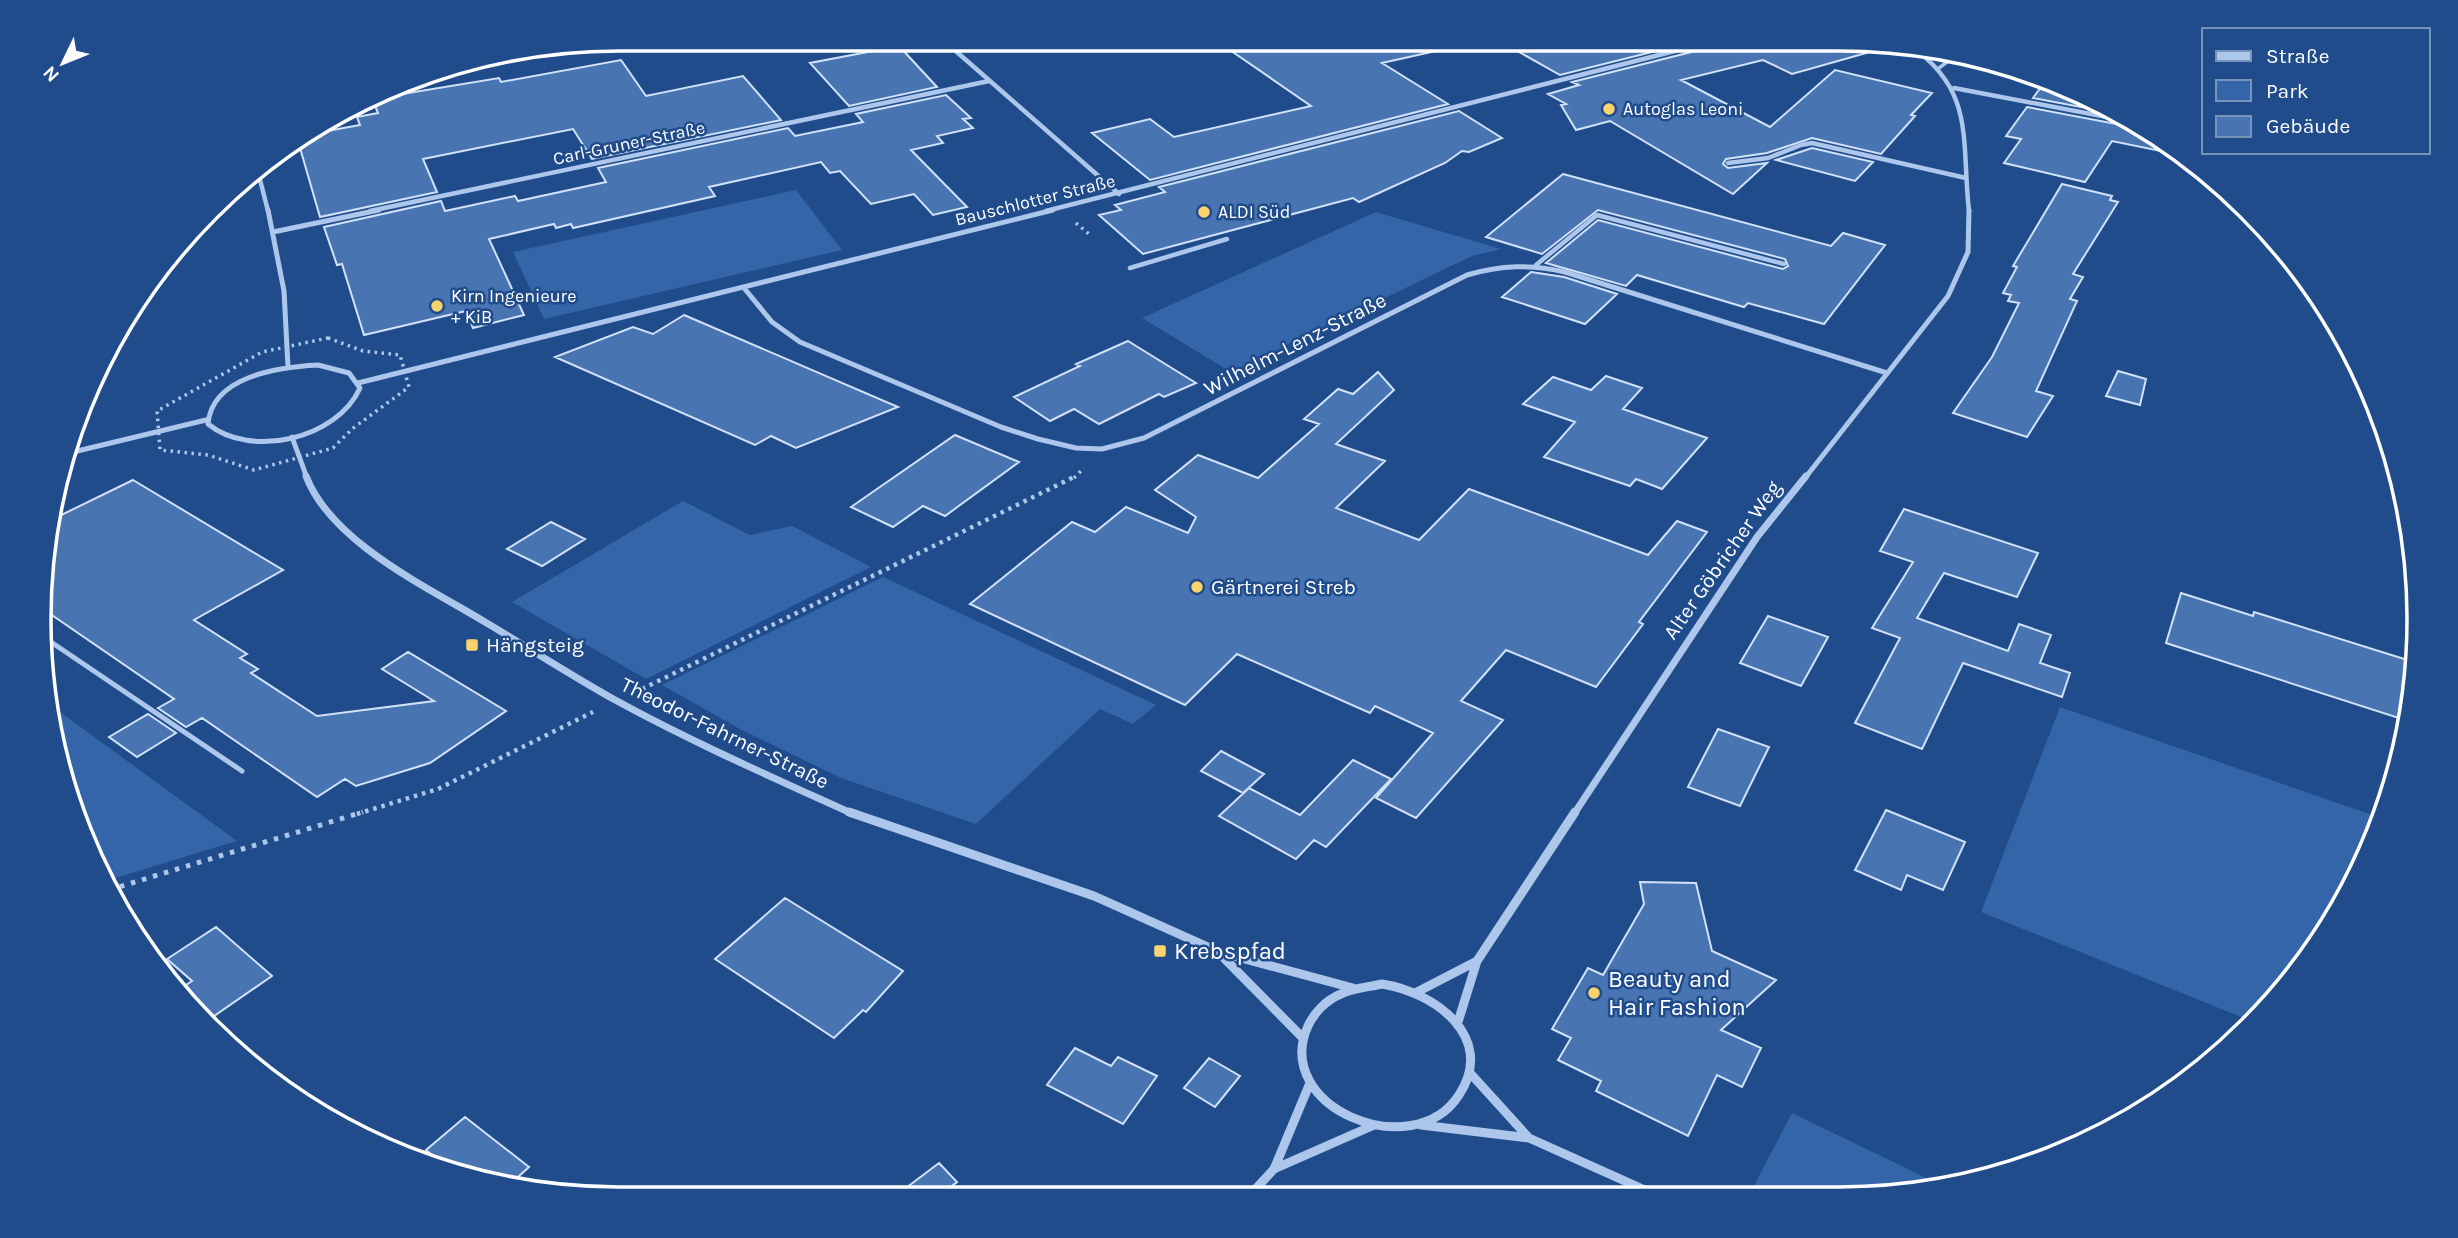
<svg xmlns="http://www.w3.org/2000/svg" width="2458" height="1238" font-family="Karla,sans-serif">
<rect width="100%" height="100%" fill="#204c8b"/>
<path fill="#3365a8" d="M796,190l46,60 -298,69 -31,-67z
M1376,212l125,37 -29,7 -241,116 -89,-54z
M683,501l67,34 42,-9 79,41 -225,112 -134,-77z
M883,577l273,128 -23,19 -33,-15 -124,115 -135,-46 -101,-49 -78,-44z
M45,701l192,140 -135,41z
M2060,707l321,111 -21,57 -61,98 -48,48 -270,-109z
M1792,1113l153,74 -30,7 -166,1z"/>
<path fill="#4875b2" stroke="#d1e2f8" stroke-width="2" d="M1214,39h221l1,12 -54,12 66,41 -298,76 -58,-47 58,-14 24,18 137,-31z
M1496,39l190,1h14l-140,35z
M1723,40l160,1 1,7 -92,26 -29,-14 -82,20 89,47 65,-57 97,23 -21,22 4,1 -34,38 -69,-16 -45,15 -41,6 -3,5 5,4 39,-5 -34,31 -123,-73 -34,9 -15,-25 5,-1 -18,-10 31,-9 -7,-3 147,-37z
M899,46l38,41 -88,19 -39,-43z
M621,60l25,36 97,-20 38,44 -189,39 -19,-30 -150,30 14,33 -117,25 -22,-76 13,-7 49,-9 -3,-8 21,-4 -5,-12 5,-3 121,-20 2,4z
M2046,80l49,18 28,17 -90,-17z
M946,95l25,23 -8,1 10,9 -36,8 6,7 -32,7 56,57 -34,8 -19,-21 -43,10 -31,-33 -10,2 -9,-11 -112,25 6,9 -142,32 -2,-4 -15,4 -2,-4 -65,15 35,76 -51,13 -7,-17 -102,24 -22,-71 -5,1 -13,-38 117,-26 4,10 70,-15 3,5 88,-19 -8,-14 190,-40 7,8 68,-14 -7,-8z
M2027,107l105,20 5,-3 45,28 -2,3 -68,-14 -27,41 -81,-19 17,-24 -15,-3z
M1459,111l43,27 -33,14 -7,-1 -17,12 -86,39 -6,-4 -210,56 -44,-39 22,-5 -6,-5 50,-13 -6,-5z
M1812,148l61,14 -18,19 -79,-21z
M1563,174l268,72 12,-13 42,12 -61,79 -76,-21 -4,4 -107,-32 -11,11 -80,-23 52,-43 185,49 5,-3 -3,-7 -187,-49 -56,44 -56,-17z
M2062,184l50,12 -2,4 8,2 -45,72 10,3 -13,22 7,2 -41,90 17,5 -26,41 -74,-24 39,-56 27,-54 -11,-2 3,-6 -8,-2 14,-26 -4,-1z
M1531,272l33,5 53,17 -32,30 -83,-27z
M684,315l214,92 -102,41 -25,-12 -16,9 -200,-88 78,-30 20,7z
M1128,341l68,42 -32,14 -5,-3 -60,30 -25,-15 -24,12 -36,-24 66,-31 -4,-2z
M2118,371l28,8 -6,26 -34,-9z
M1378,372l16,18 -58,54 49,17 -49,47 83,32 50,-51 179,66 29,-34 30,11 -68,90 4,2 -47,63 -90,-37 -45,51 42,19 -87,98 -40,-20 57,-65 -58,-27 -5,7 -133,-59 -52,51 -215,-101 102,-82 23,10 31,-25 62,26 8,-16 -41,-27 43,-35 60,23 61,-54 -15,-5 34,-30 15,5z
M1606,376l36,12 -19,21 84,29 -45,51 -26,-10 -6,7 -86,-29 31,-35 -52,-18 30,-27 38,13z
M955,435l64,27 -74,54 -22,-10 -30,21 -42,-20z
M133,480l150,90 -89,50 53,34 -7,4 18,11 -7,4 66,43 117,-15 -52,-32 26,-17 98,59 -76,52 -74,23 -11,-7 -28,18 -115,-79 -16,9 -28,-19 16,-9 -128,-88 3,-90z
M1904,509l134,44 -21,44 -73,-24 -27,45 91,33 11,-27 32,11 -11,28 30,10 -8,24 -99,-34 -41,86 -67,-26 45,-85 -28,-10 41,-66 -33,-11z
M551,522l34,17 -43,27 -35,-17z
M2181,593l72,23 1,-4 163,51 -9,58 -242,-78z
M1768,616l60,21 -27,49 -61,-23z
M148,714l28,19 -39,24 -28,-20z
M1718,729l51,18 -29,59 -52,-19z
M1221,751l43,23 -21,19 -42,-22z
M1353,760l38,19 -65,68 -12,-7 -18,19 -77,-43 30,-28 51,27z
M1886,810l79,32 -22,48 -36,-15 -6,15 -46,-20z
M1640,882l56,1 16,68 64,29 -55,50 40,18 -19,39 -25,-12 -29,61 -92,-45 5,-10 -43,-21 13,-22 -19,-9 36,-61 15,7 41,-71z
M785,898l118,73 -37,41 -3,-2 -29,28 -119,-79z
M216,927l56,49 -68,47 -24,-34 12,-8 -25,-22z
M1075,1048l36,18 7,-9 39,19 -34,48 -76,-39z
M1209,1058l31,18 -25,31 -31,-19z
M465,1117l64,50 -21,19 -39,-6 -12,-5 -31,-25z
M939,1163l18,19 -20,15h-43z"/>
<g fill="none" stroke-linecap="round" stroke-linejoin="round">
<path stroke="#acc7eb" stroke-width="3.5" stroke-dasharray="2.5 4.5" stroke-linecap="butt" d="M1076,223l13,11
M328,338l35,13 37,4 9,32 -57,42 -19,19 -79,22 -46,-15 -48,-5 -3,-39 105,-59z
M1074,478l10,-10"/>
<path stroke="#acc7eb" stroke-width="4.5" stroke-dasharray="3.5 5" stroke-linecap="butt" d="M642,689l434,-213
M357,814l81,-25 155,-77"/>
<path stroke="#acc7eb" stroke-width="5" stroke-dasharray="4.5 7" stroke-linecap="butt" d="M109,890l254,-78"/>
<path stroke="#acc7eb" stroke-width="3.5" d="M1939,68l12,-9 3,-7"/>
<path stroke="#acc7eb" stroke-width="4.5" d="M1536,265l61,-50 187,49
M1130,268l97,-29"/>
<path stroke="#acc7eb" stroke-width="5" d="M45,638l197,133"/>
<path stroke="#acc7eb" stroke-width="4.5" d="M942,39l177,155
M1909,45c67,45 52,95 60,166
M422,75l198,-36
M1954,88l179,34
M1728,163l40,-5 33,-13 11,-2 154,35
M257,168l11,43
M370,211l619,-130
M1046,211l672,-171"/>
<path stroke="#acc7eb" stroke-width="5" d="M268,210l16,81 4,76
M273,232l106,-22
M744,288l28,34 28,20 201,85 37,12 38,9 26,1 42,-11 323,-163c34,-10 64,-11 98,-3l322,101
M318,365l31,8 11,15c-23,51 -109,71 -152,36 4,-48 71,-57 110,-59z
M358,383l695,-173
M292,437l15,41
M65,454l141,-34
M1805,478l143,-182 20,-44 1,-42"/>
<path stroke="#acc7eb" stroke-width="7" d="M306,476c25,66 121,111 179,146 44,26 87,54 132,79 77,42 157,77 236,113
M1574,814l183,-277 49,-61"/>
<path stroke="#acc7eb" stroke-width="9" d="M849,812l245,84 125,56 134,36
M1219,953l83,84
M1382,984c52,8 115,53 77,111 -46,71 -188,12 -151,-69 6,-13 18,-26 33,-32 12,-6 28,-7 41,-10z
M1417,992l60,-31
M1458,1022l19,-61 98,-149
M1470,1073l58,64
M1421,1125l108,13 127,57
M1274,1169l98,-43
M1249,1196l25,-27 36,-86"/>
</g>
<g fill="#f9d46c" stroke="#204c8b" stroke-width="2.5">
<circle cx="1609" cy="109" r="7"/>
<circle cx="1204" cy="212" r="7"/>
<circle cx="437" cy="306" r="7"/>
<circle cx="1197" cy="587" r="7"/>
<rect x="465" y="638" width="14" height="14" rx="3.5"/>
<rect x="1153" y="944" width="14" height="14" rx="3.5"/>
<circle cx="1594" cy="993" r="7"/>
</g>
<g text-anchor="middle" stroke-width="5" stroke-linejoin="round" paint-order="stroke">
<g font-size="18" fill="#fff" stroke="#204c8b" text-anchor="start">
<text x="1623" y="115">Autoglas Leoni</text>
<text x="1218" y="218">ALDI Süd</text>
<text x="451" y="302">Kirn Ingenieure<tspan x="451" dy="21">+ KiB</tspan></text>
</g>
<g font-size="18" fill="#fff" stroke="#204c8b">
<text transform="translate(629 143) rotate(-12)" y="6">Carl-Gruner-Straße</text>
<text transform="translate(1035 200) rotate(-14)" y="6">Bauschlotter Straße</text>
</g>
<g font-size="21" fill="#fff" stroke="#204c8b">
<text transform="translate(1295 344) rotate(-27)" y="7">Wilhelm-Lenz-Straße</text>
<text transform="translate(1722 560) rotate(-55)" y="7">Alter Göbricher Weg</text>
<text transform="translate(725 733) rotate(26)" y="7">Theodor-Fahrner-Straße</text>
</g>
<g font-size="21" fill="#fff" stroke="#204c8b" text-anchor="start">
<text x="1211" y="594">Gärtnerei Streb</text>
<text x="486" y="652">Hängsteig</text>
</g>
<g font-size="24" fill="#fff" stroke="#204c8b" text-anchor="start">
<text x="1174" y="959">Krebspfad</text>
<text x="1608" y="987">Beauty and<tspan x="1608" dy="28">Hair Fashion</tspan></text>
</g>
</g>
<path d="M0 0H2458V1238H0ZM619 51H1839A568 568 0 0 1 2407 619V619A568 568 0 0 1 1839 1187H619A568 568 0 0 1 51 619V619A568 568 0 0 1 619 51Z" fill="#204c8b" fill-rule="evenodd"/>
<path fill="none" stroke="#fff" stroke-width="3.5" d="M619 51H1839A568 568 0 0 1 2407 619V619A568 568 0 0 1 1839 1187H619A568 568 0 0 1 51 619V619A568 568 0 0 1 619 51Z"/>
<rect x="2202" y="28" width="228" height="126" fill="#204c8b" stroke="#7994b9" stroke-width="2"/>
<rect x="2216" y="51" width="35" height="10" fill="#acc7eb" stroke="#7994b9" stroke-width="2"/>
<text x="2266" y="63" font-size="21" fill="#ffffff">Straße</text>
<rect x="2216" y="80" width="35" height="21" fill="#3365a8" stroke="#7994b9" stroke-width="2"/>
<text x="2266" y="98" font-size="21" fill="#ffffff">Park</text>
<rect x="2216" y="116" width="35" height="21" fill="#4875b2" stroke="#7994b9" stroke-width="2"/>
<text x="2266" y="133" font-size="21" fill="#ffffff">Gebäude</text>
<g transform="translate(63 63) rotate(227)" stroke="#204c8b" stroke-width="5" paint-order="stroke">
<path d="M0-5L12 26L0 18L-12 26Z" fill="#ffffff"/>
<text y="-10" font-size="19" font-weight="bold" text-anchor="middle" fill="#ffffff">N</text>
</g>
</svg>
